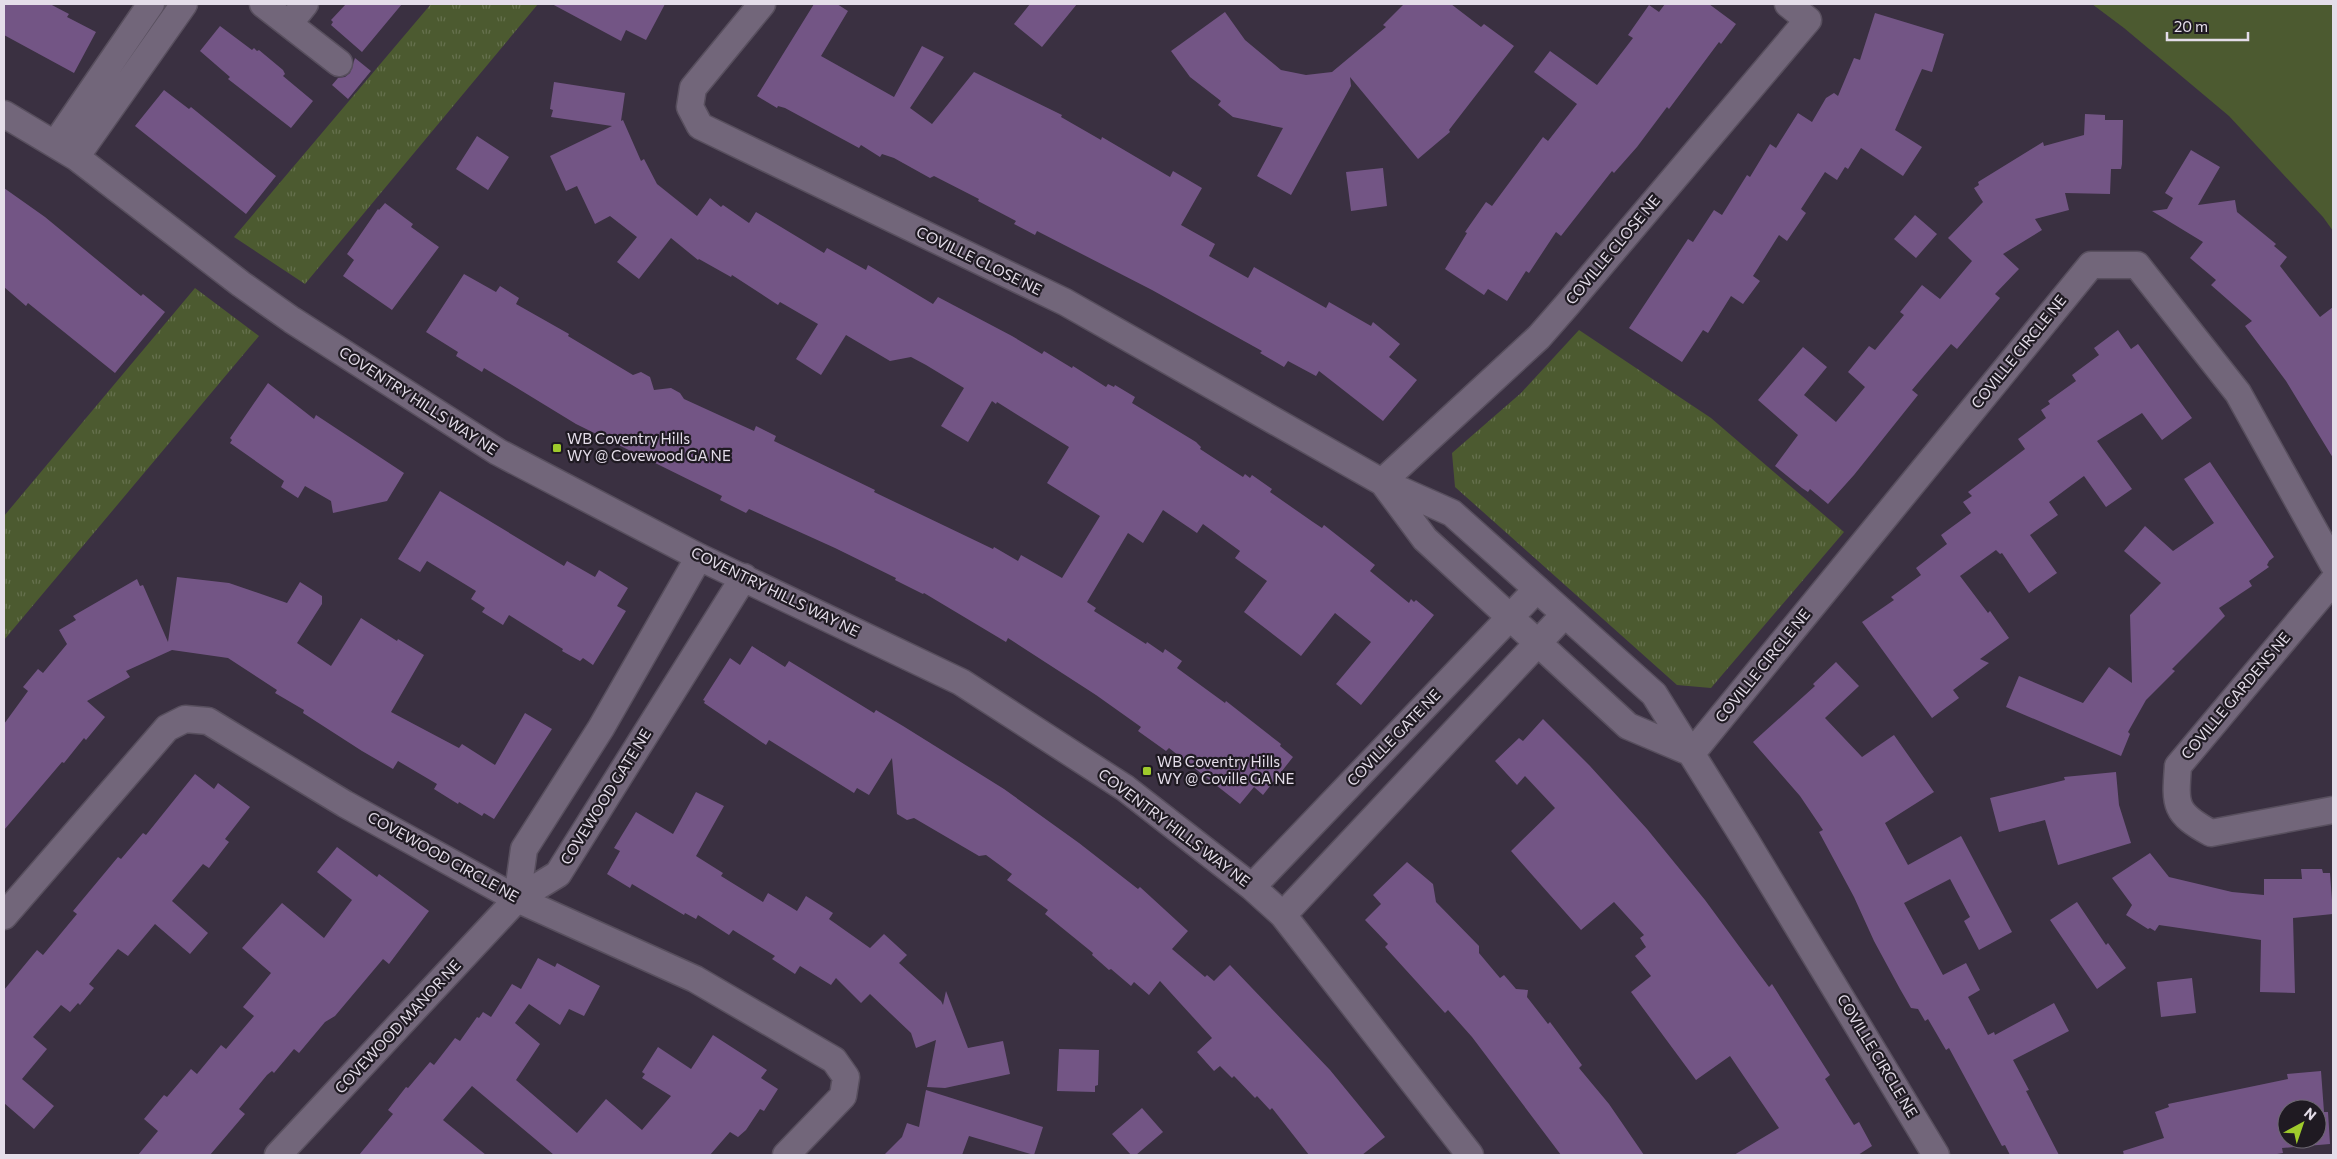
<svg xmlns="http://www.w3.org/2000/svg" width="2337" height="1159" font-family="Commissioner,sans-serif">
<defs>
<pattern id="park-tufts" width="24" height="20" patternUnits="userSpaceOnUse" patternTransform="scale(1.25)"><rect width="24" height="20" fill="#4c5a30"/><path d="M3 7l-1-3M5 7V3M7 7l1-3M15 17l-1-3M17 17v-4M19 17l1-3" fill="none" stroke="#66714e"/></pattern>
</defs>
<rect width="100%" height="100%" fill="#3a3041"/>
<path fill="#4c5a30" d="M2092,4h241v227l-10,-14 -94,-101 -105,-88z"/>
<path fill="url(#park-tufts)" d="M431,4h107l-233,280 -71,-47z
M195,288l64,48 -255,304v-124z
M1579,330l132,88 133,114 -133,156 -34,-3 -222,-198 -3,-34 69,-60z"/>
<path fill="#735585" fill-rule="evenodd" d="M4,4h46l19,10 -2,3 29,15 -22,41 -70,-38z
M346,4h56l-40,48 -31,-27 2,-3 -2,-2z
M552,4h113l-19,36 -20,-10 -5,11z
M814,4h23l11,7 -27,45 73,41 28,-51 22,11 -34,51 22,16 42,-52 88,43 -1,2 40,23 1,-3 68,40 3,-6 29,17 -21,37 34,19 -6,12 39,22 6,-11 72,41 3,-6 42,24 2,-4 27,22 -11,13 28,23 -34,41 -64,-50 -3,5 -28,-15 -4,6 -24,-14 2,-2 -110,-61 -115,-59 -2,4 -21,-11 2,-3 -38,-20 1,-2 -45,-23 -4,2 -36,-20 -12,-4 -2,3 -19,-12 -2,3 -74,-40 -7,-2 -1,2 -20,-12z
M1030,4h47l-35,43 -28,-23z
M1404,4h47l30,23 3,-3 30,22 -65,84 1,2 -32,27 -68,-82 1,9 -60,109 -34,-19 26,-48 -50,-11 -15,-12 3,-4 -31,-24 -19,-26 54,-39 20,28 36,30 25,5 26,-3 54,-45 -3,-2z
M1665,4h44l27,20 -15,20 -2,-2 -50,67 -2,-2 -30,40 -23,26 -2,-2 -51,65 -5,-4 -27,41 -3,-2 -19,30 -19,-12 -4,6 -39,-26 22,-36 -2,-1 21,-30 6,4 51,-69 5,4 29,-37 -43,-32 16,-21 47,34 36,-47 -5,-3 21,-30 10,7z
M1875,13l69,21 -12,38 -10,-3 -27,61 27,17 -19,29 -42,-28 -13,21 -3,-2 -8,13 -12,-8 -24,37 5,4 -19,28 -8,-6 -26,41 7,5 -17,23 -12,-8 -23,37 -5,-3 -21,32 -53,-34 59,-89 5,3 21,-32 8,5 25,-40 3,2 20,-33 6,4 22,-35 14,9 14,-24 8,-5 4,3 16,-38 6,2z
M220,26l32,24 2,-2 3,3 2,-1 24,20 2,4 -2,2 30,25 -22,27 -63,-49 2,-2 -30,-26z
M355,58l16,13 -23,28 -16,-14 6,-7 7,-1 5,-4z
M554,82l71,11 -4,28 2,-1 18,41 3,-2 13,25 40,32 13,-18 11,9 2,-2 26,18 7,-11 68,41 3,-5 39,22 2,-5 65,39 5,-7 74,39 30,18 2,-3 28,17 1,-2 33,21 2,-3 6,3 1,-2 20,12 -3,6 64,39 5,5 -1,2 43,28 2,-3 5,4 2,-3 20,14 -2,3 43,30 9,6 2,-3 51,40 -5,6 39,32 2,-4 3,3 2,-2 18,15 -73,90 -25,-21 35,-42 -36,-29 -34,43 -57,-44 23,-31 -32,-23 5,-7 -37,-27 -6,9 -34,-23 -20,33 -15,-10 -41,69 9,6 -2,3 52,33 1,-2 16,11 2,-4 17,12 -5,7 48,35 1,-2 55,43 -1,2 13,11 -30,38 -9,-8 -14,17 -71,-56 -3,3 -28,-20 3,-4 -45,-32 -88,-57 -2,4 -82,-49 -1,1 -28,-14 1,-2 -61,-30 -86,-39 -3,4 -26,-13 2,-4 -146,-72 -92,-56 -2,4 -26,-16 2,-4 -32,-20 38,-58 32,18 4,-6 19,12 -3,6 53,30 -1,2 65,39 8,-3 9,5 4,13 17,-2 9,5 4,6 70,32 2,-5 20,10 -2,5 101,49 -1,2 119,57 1,-2 24,14 3,-6 41,23 38,-62 -53,-33 22,-36 -72,-45 -1,2 -4,-3 -24,41 -27,-16 23,-38 -38,-23 -15,-8 -21,4 -44,-26 -25,40 -25,-16 22,-35 -38,-22 -2,3 -46,-30 -1,2 -32,-18 -1,1 -27,-22 -32,41 -22,-17 20,-25 -27,-21 -15,8 -18,-38 -11,5 -16,-35 62,-30 -61,-9 2,-7 -3,-1z
M164,90l25,19 2,-2 85,69 -30,38 -111,-88z
M2085,114l20,1v5h18l-1,44 -1,5h-10l-1,25 -45,-1 4,17 -34,9 7,11 -39,24 16,15 -24,25 5,4 -43,51 -6,-5 -39,46 6,5 -64,80 -26,29 -18,-15 -2,3 -6,-4 -27,-22 23,-31 -40,-35 45,-53 24,20 -23,28 32,27 29,-35 -17,-15 21,-26 6,4 29,-35 -4,-3 22,-27 18,14 32,-38 -24,-23 35,-36 -9,-14 5,-3 -1,-3 65,-40 1,4 40,-11z
M477,136l32,21 -21,33 -32,-21z
M2191,150l29,17 -22,38 37,-5 2,12 39,32 -2,2 13,11 -7,9 40,51 13,-10v151l-47,-77 -41,-55 7,-5 -41,-36 5,-5 -26,-22 13,-16 -51,-31 15,-2 6,-11 -8,-5z
M1383,168l4,38 -36,5 -5,-39z
M4,188l41,29 96,79 2,-2 22,18 -50,61 -87,-70 -2,3 -22,-19z
M385,203l28,21 -2,3 28,20 -47,63 -49,-34 11,-16 -7,-6 31,-45 1,1z
M1915,215l22,19 -21,24 -22,-19z
M2118,330l13,19 7,-5 54,74 -30,22 -20,-27 -45,28 35,48 -26,18 -22,-31 -35,26 9,13 -28,20 27,38 -28,20 -27,-40 -2,1 -4,-4 -36,26 28,37 2,-2 19,27 -29,21 9,4 -36,27 6,8 -27,20 -70,-96 32,-22 -3,-3 30,-22 -5,-7 31,-24 -6,-9 30,-22 -8,-11 9,-6 -4,-4 57,-43 -7,-10 28,-21 -5,-8 9,-6 -2,-3 28,-20 -4,-6 27,-20 -5,-7z
M268,383l46,36 2,-4 88,58 -17,28 -54,12 -2,-12 -26,-15 -7,12 -17,-11 3,-6 -54,-38 2,-3 -2,-2z
M2210,462l64,95 -5,4 -2,4 2,2 -20,14 3,5 -33,22 6,8 -53,53 3,2 -29,29 -18,32 2,2 -9,22 -115,-49 13,-31 64,27 26,-36 23,16 -2,-68 31,-32 -37,-32 21,-25 28,25 41,-28 -30,-44z
M440,491l124,75 3,-5 28,16 4,-7 29,18 -11,18 9,5 -33,54 -10,-7 -3,3 -18,-10 1,-2 -54,-34 -6,10 -21,-13 3,-4 -14,-9 5,-8 -49,-30 -7,11 -22,-13z
M177,577l52,6 58,20 13,-21 22,14v8l-25,39 34,23 30,-48 36,23 1,-2 26,16 -33,57 68,36 3,-4 33,21 30,-52 27,16 -58,90 -10,-6 -2,3 -23,-14 -1,2 -24,-15 3,-5 -39,-23 -5,8 -31,-18 -59,-38 1,-3 -29,-17 2,-3 -49,-32 -56,-8 -46,21 4,6 -43,24 18,16 -19,23 -2,-2 -20,25 -2,-1 -58,68v-106l24,-33 -5,-4 15,-18 5,4 24,-29 -8,-14 17,-10 -3,-4 64,-37 3,7 3,-1 25,57z
M752,646l33,21 4,-6 85,52 2,-3 27,16 101,63 75,54 59,46 2,-2 48,44 -16,18 33,28 2,-2 7,6 16,-16 100,105 55,67 -23,18h-53l-37,-47 -2,2 -13,-14 -2,2 -21,-22 -2,2 -12,-12 -6,5 -17,-19 15,-14 -52,-57 -11,14 -15,-13 -3,4 -20,-17 -2,1 -17,-15 1,-2 -48,-39 3,-4 -41,-30 5,-6 -26,-19 -7,1 -65,-38 -7,2 -10,-6 -5,-56 -23,37 -12,-7 -3,5 -85,-53 -3,5 -62,-42 1,-2 -2,-1 27,-42 10,7z
M1836,662l23,24 -34,32 37,39 32,-22 40,57 -49,31 23,42 53,-29 51,96 -33,18 -15,-29 6,-4 -20,-38 -46,24 39,72 23,-12 14,27 -12,7 20,38 6,-3 1,3 59,-32 15,28 -56,29 16,30 -3,1 33,64h-49l-5,-10 -3,1 -53,-98 -3,2 -18,-31 -3,2 -7,-12 -7,-1 -11,-19 -26,-48 -20,-44 -35,-65 4,-2 -23,-34 -47,-54 62,-56 -2,-2z
M1543,719l47,47 57,63 58,71 64,87 3,-3 58,91 -5,4 29,46 5,-3 13,24 -14,9h-124l45,-27 -49,-72 -34,24 -65,-88 20,-16 -16,-20 11,-9 -6,-9 4,-3 -30,-33 -33,28 -70,-79 44,-43 -30,-32 -8,9 -22,-24 24,-23 4,3z
M2116,772l3,33 12,38 -73,22 -13,-45 -46,12 -9,-34 75,-18 -1,-3z
M195,774l19,15 4,-6 32,24 -25,32 4,3 -20,26 -6,-4 -31,37 36,32 -18,21 -35,-30 -27,32 -10,-7 -29,35 5,4 -14,17 -2,-2 -8,9 -9,-7 -28,32 14,12 -25,30 32,27 -20,23 -30,-26v-113l33,-40 6,5 34,-41 -4,-3 45,-54 3,2 22,-26 3,2z
M696,792l28,14 -28,50 27,17 -2,3 42,26 5,-9 29,18 9,-15 27,17 -4,6 41,29 14,-14 23,21 -8,8 42,38 2,4 3,-14 22,57 35,-7 7,33 -65,14 -18,-1 9,-47 -20,8 -5,-15 -41,-39 -9,9 -25,-25 -5,7 -31,-19 -5,8 -23,-15 3,-3 -42,-26 -4,5 -31,-20 -2,4 -11,-6 -1,2 -52,-31 -2,4 -23,-14 13,-23 -6,-3 22,-36 37,22z
M337,847l40,30 2,-3 50,37 -40,53 -6,-5 -48,57 -10,6 -26,31 -5,-4 -20,24 -2,-2 -5,4 -28,34 6,5 -35,41h-72l20,-24 -14,-12 20,-24 3,2 24,-28 6,5 24,-29 5,4 28,-33 -11,-9 28,-34 -29,-25 40,-45 42,35 28,-38 -35,-28z
M2150,853l19,24 63,15 32,3v-16h38l-1,-10h21l1,4h7l3,41 -40,4 2,75 -35,-1 1,-52 -102,-15 -4,6 -5,-3 -2,1 -22,-14 6,-10 -20,-27z
M1407,862l26,22 3,18 43,44v7l21,25 4,-3 12,14 12,1 -1,7 21,27 2,-2 32,43 -3,3 30,36 35,51h-83l-89,-118 -24,-27 -3,3 -60,-66 3,-3 -23,-24 16,-16 -8,-9z
M2077,902l29,43 2,-2 18,25 -29,21 -47,-69z
M538,958l17,9 2,-4 43,23 -16,30 -15,-7 -9,16 -31,-21 -14,19 25,21 -24,36 61,53 29,-34 36,31 29,-34 -29,-18 3,-4 -3,-2 16,-25 33,22 22,-34 54,35 -6,8 17,11 -14,22 -4,-2 -14,21 -8,7 -8,-5 -20,23h-156l-82,-69 -29,34 43,35h-127l34,-41 -5,-4 18,-23 2,1 22,-26 4,3 21,-27 5,3 17,-24 2,1 4,-6 8,5 21,-33 9,5z
M2192,978l4,35 -35,4 -4,-35z
M1059,1049l40,1 -1,35 -3,1v6l-38,-1z
M2321,1071l3,41h4l2,32 -48,4 1,5 -12,2h-147l-1,-4 41,-13 -9,-26 14,-5 -1,-3 120,-25 -1,-5zM2287,1109h30v30h-30z
M926,1090l117,37 -9,28 -65,-19 -7,19h-78l18,-18 5,-14 12,4z
M1142,1108l21,24 -27,23h-5l-19,-21z"/>
<g fill="none" stroke-linecap="round" stroke-linejoin="round">
<defs>
<path id="minor" d="M263,4l76,59
M762,4l-69,84 -3,19 10,19 365,176 317,180 70,31 202,181 92,147 190,314
M289,24l16,-20
M4,114l72,43 165,127 51,36 206,132 201,105 262,125 164,106 127,99 31,28 187,240
M55,144l96,-140
M76,157l108,-153
M1382,482l157,-145 28,-32 241,-285 -20,-16
M1384,484l41,55 203,187 64,27
M2333,581l-155,185c-3,39 -4,47 33,67l122,-23
M1692,753l399,-488h46l101,128 95,171
M1252,887l285,-298
M517,899l7,-50 77,-121 98,-171
M1283,915l282,-301
M4,916l163,-188 18,-9 23,2 137,83 172,95 178,80 139,81 12,17 -3,19 -57,59
M278,1155l239,-256 41,-25 186,-297"/>
</defs>
<use href="#minor" stroke="#584f5e" stroke-width="29"/>
<use href="#minor" stroke="#72667a" stroke-width="26"/>
</g>
<g fill="#9fca2c" stroke="#1f1a22" stroke-width="2">
<rect x="552" y="443" width="10" height="10" rx="2.5"/>
<rect x="1142" y="766" width="10" height="10" rx="2.5"/>
</g>
<g text-anchor="middle" stroke-width="4.5" stroke-linejoin="round" paint-order="stroke">
<g font-size="15" fill="#e4dde9" stroke="#1f1a22">
<text transform="translate(1613 250) rotate(-50)" y="5">COVILLE CLOSE NE</text>
<text transform="translate(979 261) rotate(26)" y="5">COVILLE CLOSE NE</text>
<text transform="translate(2019 352) rotate(-51)" y="5">COVILLE CIRCLE NE</text>
<text transform="translate(418 401) rotate(33)" y="5">COVENTRY HILLS WAY NE</text>
<text transform="translate(775 592) rotate(26)" y="5">COVENTRY HILLS WAY NE</text>
<text transform="translate(1763 666) rotate(-51)" y="5">COVILLE CIRCLE NE</text>
<text transform="translate(2236 696) rotate(-50)" y="5">COVILLE GARDENS NE</text>
<text transform="translate(1394 738) rotate(-46)" y="5">COVILLE GATE NE</text>
<text transform="translate(606 797) rotate(-58)" y="5">COVEWOOD GATE NE</text>
<text transform="translate(1174 828) rotate(37)" y="5">COVENTRY HILLS WAY NE</text>
<text transform="translate(443 857) rotate(29)" y="5">COVEWOOD CIRCLE NE</text>
<text transform="translate(398 1027) rotate(-47)" y="5">COVEWOOD MANOR NE</text>
<text transform="translate(1877 1056) rotate(59)" y="5">COVILLE CIRCLE NE</text>
</g>
<g font-size="15" fill="#e4dde9" stroke="#1f1a22" text-anchor="start">
<text x="567" y="444">WB Coventry Hills<tspan x="567" dy="17">WY @ Covewood GA NE</tspan></text>
<text x="1157" y="767">WB Coventry Hills<tspan x="1157" dy="17">WY @ Coville GA NE</tspan></text>
</g>
</g>
<rect width="2337" height="1159" fill="none" stroke="#e4dde9" stroke-width="10"/>
<g transform="translate(2302 1124) rotate(40)"><circle r="24" fill="#1f1a22" stroke="#6e6872"/>
<path d="M0-4L9 19L0 12L-9 19Z" fill="#9fca2c"/>
<text y="-8" font-size="14" font-weight="bold" text-anchor="middle" fill="#e4dde9">N</text>
</g>
<path d="M2167 32v8h81v-8" fill="none" stroke="#e4dde9" stroke-width="2.5"/>
<text x="2174" y="32" font-size="15" fill="#e4dde9" stroke="#1f1a22" stroke-width="4" paint-order="stroke">20 m</text>
</svg>
